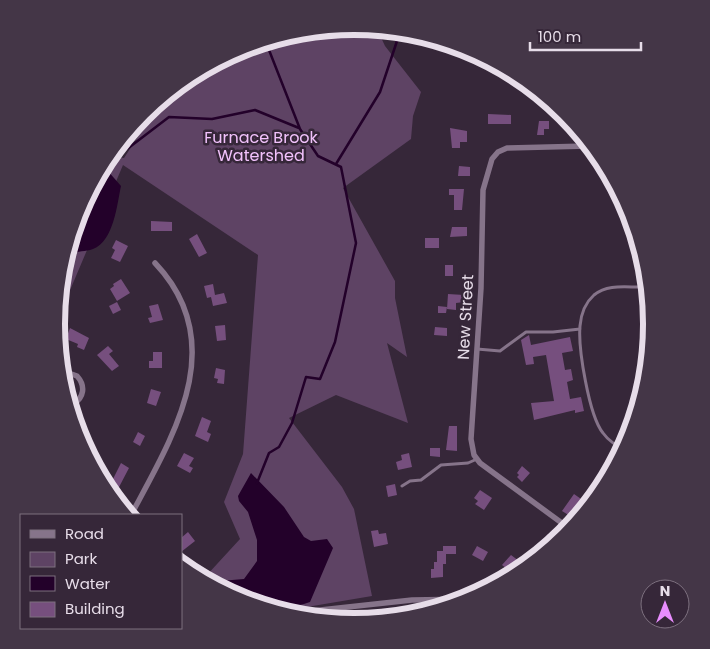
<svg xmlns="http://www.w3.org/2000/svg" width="710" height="649" font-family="Poppins,sans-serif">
<rect width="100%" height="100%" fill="#362739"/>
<path fill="#5e4364" d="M355,26l23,5 7,15 36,46 -8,24 -2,23 -68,49 52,93v17l12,59 -20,-14 21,80 -72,-28 -47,23 53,69 12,22 18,87 -83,14 -48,-10 -22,-17 -13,-7 34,-37 -16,-37 19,-48 15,-199 -135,-90 -66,156 23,-111 35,-53 9,1 36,-55 81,-54z"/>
<path fill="#23012a" d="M107,170l14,16c-4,18 -7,55 -28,63 -8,3 -15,1 -22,6l9,-45z
M251,473l33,34 20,30 7,4 16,-2 6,9 -23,54c-20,8 -49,6 -69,-2 -8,-3 -16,-11 -23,-15l2,-4 24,-2 13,-18v-21l-9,-28 -9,-11 -1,-5z"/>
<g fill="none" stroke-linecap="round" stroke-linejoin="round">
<path stroke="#23012a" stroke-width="2.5" d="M114,159l55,-42 43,2 43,-9 44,18
M336,164l44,-72 19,-57
M257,483l12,-30 10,-6 13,-24 14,-46 14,2 15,-37 21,-99 -15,-76 -23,-11 -18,-27 -31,-79 -1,-7"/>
</g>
<path fill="#764f7e" d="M488,114l23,1v9h-23z
M539,121h10v8h-5v6h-7z
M450,128l17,3v11h-7v6h-8z
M459,166l11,1v9h-12z
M449,189h15l-2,21h-8v-15h-5z
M630,210l2,6 -10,2 -2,-6z
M151,221l21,1v9h-21z
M452,227h15v9l-17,1z
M197,234l10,19 -8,4 -10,-18z
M425,238h14v10h-14z
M116,240l12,6 -8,16 -9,-4 4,-8 -3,-2z
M445,265h8v11h-8z
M121,279l9,14 -13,8 -7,-12 4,-3 -1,-2z
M213,284l2,11 9,-2 3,10 -14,3 -2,-9 -4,1 -3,-12z
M448,294l16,1v7l-8,1v7l-9,-1z
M117,302l4,8 -8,4 -4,-8z
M158,304l5,16 -13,3 -2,-5 4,-1 -3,-11z
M438,306l9,1 -1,6h-8z
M225,325l1,15 -9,1 -2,-15z
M435,327l12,1v8l-13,-1z
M70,328l19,10 -5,12 -7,-3 1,-3 -12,-5z
M529,335l2,10 39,-8 3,14 -11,2 3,17 6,-1 2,11 -6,2 3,17 11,-2 3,14 -9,2v-3l-41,10 -3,-17 23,-2 -8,-46 -13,2 1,7 -8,1 -5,-25z
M108,346l5,5 -4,3 10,12 -7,5 -15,-16z
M153,352h9v16h-13v-7h4z
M216,368l9,2 -1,14 -7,-1 1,-4 -4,-1z
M151,389l10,3 -5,14 -9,-3z
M202,417l9,4 -4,11 4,2 -3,8 -13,-6z
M449,426h8v25l-11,-1z
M138,432l7,4 -5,10 -7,-4z
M430,448h10v9l-10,-1z
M184,453l10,5 -5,8 4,2 -3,5 -13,-7z
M409,453l3,14 -14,3 -2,-8 6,-2 -1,-5z
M121,463l8,5 -11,21 -8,-4z
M522,466l8,7 -8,9 -5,-5 2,-2 -2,-2z
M395,484l2,11 -9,2 -2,-11z
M480,490l12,8 -8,12 -9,-6 3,-3 -4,-3z
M574,494l10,7 -6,9 -3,-2 -5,8 -8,-5z
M378,530l1,4 7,-1 2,11 -14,3 -3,-16z
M188,532l7,9 -14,11v-14z
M548,534l9,7 -8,6 -7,-6z
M443,546h13v8h-10v10h-3v13l-12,1v-9h3v-7h3v-11h6z
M477,546l11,6 -5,9 -11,-6z
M511,555l8,6 -8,11 -9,-7z"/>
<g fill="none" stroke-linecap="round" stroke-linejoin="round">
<path stroke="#86748a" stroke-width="3" d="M477,349l23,2 26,-19h27l27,-3
M625,448c-9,-2 -17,-8 -22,-15 -14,-17 -25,-85 -23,-107 1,-12 5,-23 14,-31 15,-12 34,-7 52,-8
M402,486l8,-5 11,-1 20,-15 27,-2 9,-4"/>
<path stroke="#86748a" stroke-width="5.5" d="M66,372l11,4c9,10 7,22 -4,28
M131,515c43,-80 100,-172 24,-252
M570,529l-90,-66 -6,-8 -3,-16 10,-151 2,-98 9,-31 6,-7 9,-4 81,-2
M302,612l110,-12 58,-1"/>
</g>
<g text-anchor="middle" stroke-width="5" stroke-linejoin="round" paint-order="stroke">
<g font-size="16" fill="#f2c2fc" stroke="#362739">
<text x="261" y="143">Furnace Brook<tspan x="261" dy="18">Watershed</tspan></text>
</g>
<g font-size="16" fill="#e7dde9" stroke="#362739">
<text transform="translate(465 317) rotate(-87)" y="6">New Street</text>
</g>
</g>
<path d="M0 0H710V649H0ZM65 324a289 289 0 1 1 578 0a289 289 0 1 1-578 0Z" fill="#443647" fill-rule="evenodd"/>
<path fill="none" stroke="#e7dde9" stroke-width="6" d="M65 324a289 289 0 1 1 578 0a289 289 0 1 1-578 0Z"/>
<rect x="20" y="514" width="162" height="115" fill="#362739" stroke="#7d707f"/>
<rect x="30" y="530" width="25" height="8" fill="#86748a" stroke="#7d707f"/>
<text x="65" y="539" font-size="15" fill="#e7dde9">Road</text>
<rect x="30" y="552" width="25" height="15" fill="#5e4364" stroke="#7d707f"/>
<text x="65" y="564" font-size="15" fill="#e7dde9">Park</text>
<rect x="30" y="576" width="25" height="15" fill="#23012a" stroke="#7d707f"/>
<text x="65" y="589" font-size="15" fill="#e7dde9">Water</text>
<rect x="30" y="602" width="25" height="15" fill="#764f7e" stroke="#7d707f"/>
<text x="65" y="614" font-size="15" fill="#e7dde9">Building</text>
<g transform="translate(665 604)"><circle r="24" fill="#362739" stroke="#7d707f"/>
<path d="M0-4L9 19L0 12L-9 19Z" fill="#e98dfe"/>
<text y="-8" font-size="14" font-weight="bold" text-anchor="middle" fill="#e7dde9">N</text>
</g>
<path d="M530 42v8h111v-8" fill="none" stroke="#e7dde9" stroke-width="2.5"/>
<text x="538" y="42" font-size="15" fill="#e7dde9" stroke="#362739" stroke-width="4" paint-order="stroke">100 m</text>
</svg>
